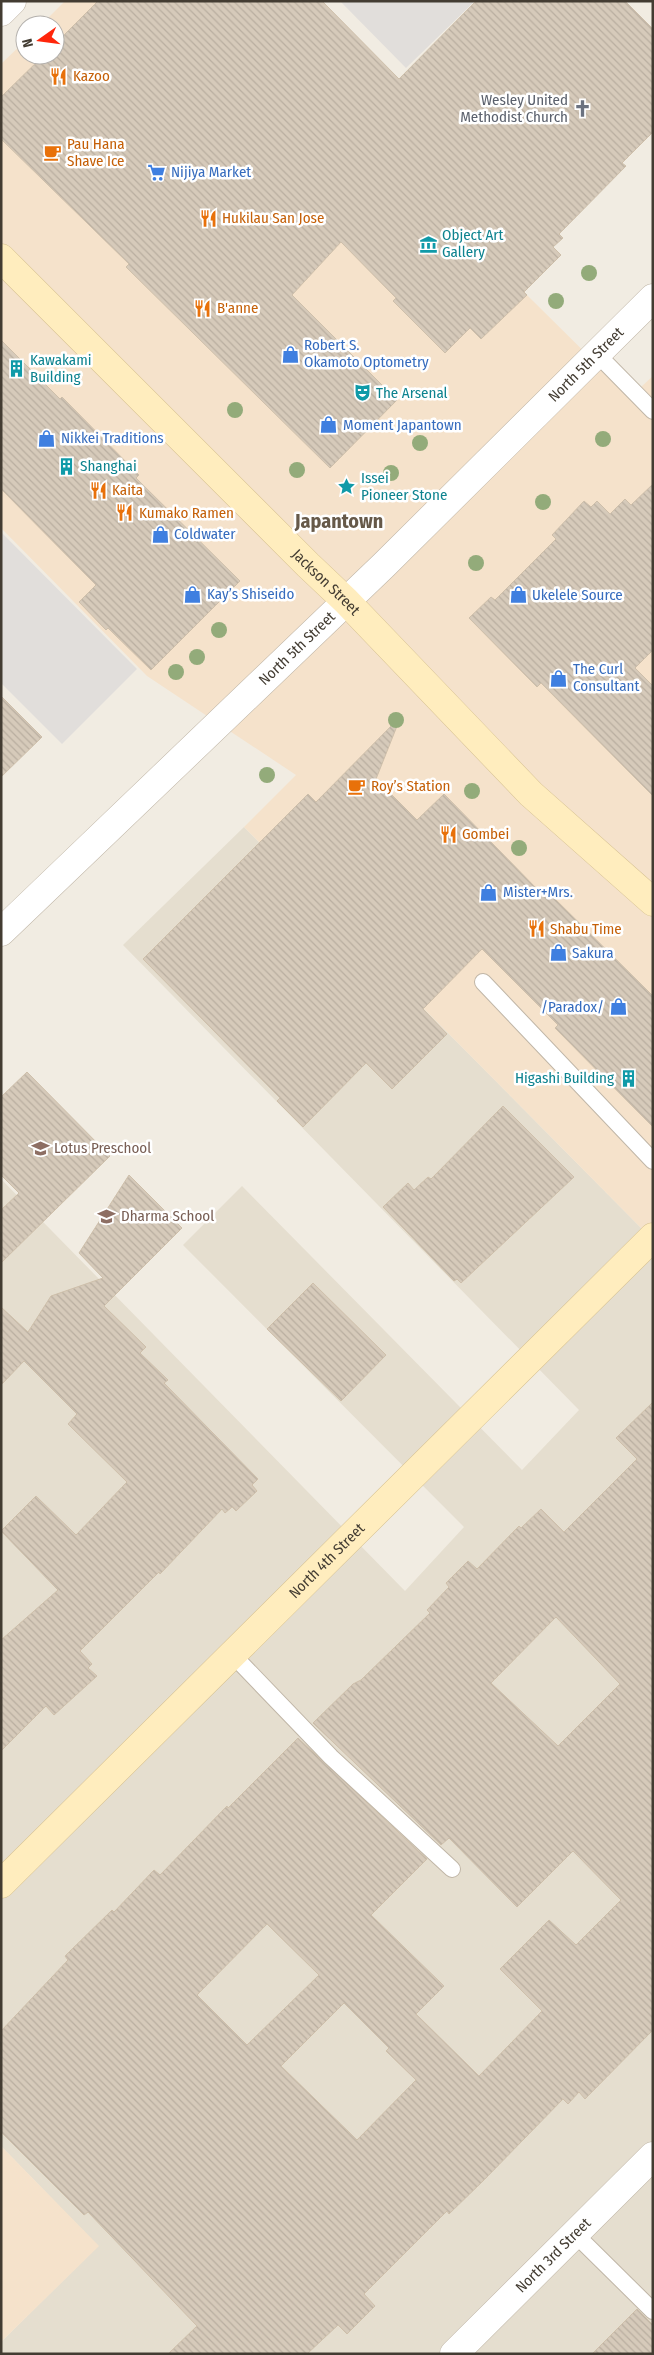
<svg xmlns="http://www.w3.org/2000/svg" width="654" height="2355" font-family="'Fira Sans Condensed',sans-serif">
<defs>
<pattern id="building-back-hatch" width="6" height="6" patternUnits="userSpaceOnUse" patternTransform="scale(1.25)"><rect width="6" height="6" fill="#d6caba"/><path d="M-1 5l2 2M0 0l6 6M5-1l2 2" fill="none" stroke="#b9aea0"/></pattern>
</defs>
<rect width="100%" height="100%" fill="#f1ece2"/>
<path fill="#e5decf" d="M244,827l409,413v1114h-652v-12l97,-96 -97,-100v-967l404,412 59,-64 -281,-282 59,-59 280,284 57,-60 -456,-465z"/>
<path fill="#f5e2cb" d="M65,1h86l194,114 285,282 23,-21v864l-409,-413 52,-52 -149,-99 -146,-148v-464l24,-23v14h30v-30h-14z
M1,2146l98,100 -98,96z"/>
<path fill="#e1dedb" d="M340,1h135l-69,67z
M1,532l136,137 -75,75 -61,-61z"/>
<path fill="url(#building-back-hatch)" stroke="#cebfaa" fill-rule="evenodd" d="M98,1h224l77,78 77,-78h149l28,28v103l-31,31 4,3 -67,68 4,4 -10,9 8,8 -37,37 3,3 -46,44 -11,-11 -25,25 -52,-52 3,-3 -55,-56 -49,53 105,105 -67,68 -204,-201 3,-3 -128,-125v-42l43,-42h11v-11z
M1,340l59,59 2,-2 77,78 -3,3 104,103 -89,89 -43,-42 -2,2 -27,-28 17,-17 -95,-96z
M653,484v166l-18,18 18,18v110l-112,-113 -4,4 -68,-69 22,-21 4,3 61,-61 -4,-4 32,-34 7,6 6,-6 13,13 15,-15 6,6z
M1,696l41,41 -41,40z
M401,716l-25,63 41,41 27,-26 96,98 4,-4 109,108v131l-98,-99 3,-3 -76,-76 -59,60 24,25 -55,55 -26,-26 -63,64 -26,-26 3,-3 -137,-139 165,-165 8,8z
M27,1072l83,84 -109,107v-53l18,-17 -18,-18v-78z
M503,1106l71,71 -113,106 -4,-4 -3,2 -71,-74 25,-24 6,7 14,-13 3,2z
M129,1175l53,53 -78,78 42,41 -6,6 28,27 -4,3 94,96 -6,6 5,6 -21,20 -4,-4 -7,6 -3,-4 -62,65 -1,-2 -79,79 12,13 -4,4 9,8 -43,39 -8,-9 -45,45v-111l57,-50 -57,-59 35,-35 40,39 51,-53 -59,-58 9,-10 -53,-53 -23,24v-78l27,25 23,-36 52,-18 -24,-25z
M313,1283l73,72 -45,46 -74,-72z
M653,1402v628l-68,69 -6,-7 -11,12 -5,-5 -79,81 -35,34 -2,-3 -83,83 11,12 -28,28 -9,-9 -31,29h-139l29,-28 -109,-114 -4,3 -83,-83v-101l67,-71 -3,-4 47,-46 2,2 40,-42 6,5 67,-69 1,2 70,-70 129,121 -56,56 73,71 -28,28 63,62 63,-65 -42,-42 49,-49 27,25 45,-45 -48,-49 -56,56 -68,-69 -8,7 -128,-122 40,-39 8,-4 69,-67 -3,-3 22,-23 -3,-4 22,-22 9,8 42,-43 2,2 20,-19 23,23 73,-73 -21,-21zM556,1617l64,67 -62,62 -67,-63zM267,1924l52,51 -72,70 -50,-50zM344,2003l45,45 -3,3 30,29 -59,60 -76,-74z
M637,2309l16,16v29h-61z"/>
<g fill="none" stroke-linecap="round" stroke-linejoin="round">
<defs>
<path id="lane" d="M597,354l56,57
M483,982l170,179
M232,1654l99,103 121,112
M575,2234l78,77"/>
<g id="street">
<path d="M1,12l11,-11"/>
<path id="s1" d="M1,932l383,-367 269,-267"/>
<path id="s2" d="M454,2354l199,-198"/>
</g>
<g id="secondary">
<path id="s3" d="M1,258l307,307 38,36 185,193 122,108"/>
<path id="s4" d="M1,1884l652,-647"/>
</g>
</defs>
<use href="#lane" stroke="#c0b6a7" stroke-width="18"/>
<use href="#street" stroke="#c0b6a7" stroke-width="29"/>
<use href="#secondary" stroke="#d6c192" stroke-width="29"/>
<use href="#lane" stroke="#fff" stroke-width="16"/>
<use href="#street" stroke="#fff" stroke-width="28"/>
<use href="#secondary" stroke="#ffedbe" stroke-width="28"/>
</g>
<g fill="#93ab7a">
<circle cx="589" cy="273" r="8"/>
<circle cx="556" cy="301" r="8"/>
<circle cx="235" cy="410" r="8"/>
<circle cx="603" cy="439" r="8"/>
<circle cx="420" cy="443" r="8"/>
<circle cx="297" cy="470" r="8"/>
<circle cx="391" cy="473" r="8"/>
<circle cx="543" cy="502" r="8"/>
<circle cx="476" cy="563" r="8"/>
<circle cx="219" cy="630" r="8"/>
<circle cx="197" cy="657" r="8"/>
<circle cx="176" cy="672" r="8"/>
<circle cx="396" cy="720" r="8"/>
<circle cx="267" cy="775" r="8"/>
<circle cx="472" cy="791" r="8"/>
<circle cx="519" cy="848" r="8"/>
</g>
<defs>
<symbol id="restaurant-bare" viewBox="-9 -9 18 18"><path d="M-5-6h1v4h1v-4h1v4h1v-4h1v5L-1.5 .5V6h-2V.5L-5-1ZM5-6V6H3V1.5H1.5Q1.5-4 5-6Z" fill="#e8710a" stroke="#fff" stroke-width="2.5" paint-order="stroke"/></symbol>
<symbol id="church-bare" viewBox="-9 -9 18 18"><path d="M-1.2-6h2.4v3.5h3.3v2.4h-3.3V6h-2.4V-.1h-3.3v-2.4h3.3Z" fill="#6b7280" stroke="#fff" stroke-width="2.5" paint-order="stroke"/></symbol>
<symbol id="cafe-bare" viewBox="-9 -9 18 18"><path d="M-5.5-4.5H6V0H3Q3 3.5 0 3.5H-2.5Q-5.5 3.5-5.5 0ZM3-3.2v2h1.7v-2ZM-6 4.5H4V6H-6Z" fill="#e8710a" stroke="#fff" stroke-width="2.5" paint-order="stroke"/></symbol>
<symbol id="supermarket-bare" viewBox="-9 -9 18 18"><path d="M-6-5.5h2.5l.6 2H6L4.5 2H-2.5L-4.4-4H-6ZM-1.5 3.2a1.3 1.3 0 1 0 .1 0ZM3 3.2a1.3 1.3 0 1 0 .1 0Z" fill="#3f7fe0" stroke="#fff" stroke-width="2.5" paint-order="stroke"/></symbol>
<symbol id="museum-bare" viewBox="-9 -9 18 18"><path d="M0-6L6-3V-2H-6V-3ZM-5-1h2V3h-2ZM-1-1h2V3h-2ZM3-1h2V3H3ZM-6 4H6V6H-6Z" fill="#0f9aa8" stroke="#fff" stroke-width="2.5" paint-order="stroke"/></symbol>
<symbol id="shop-bare" viewBox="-9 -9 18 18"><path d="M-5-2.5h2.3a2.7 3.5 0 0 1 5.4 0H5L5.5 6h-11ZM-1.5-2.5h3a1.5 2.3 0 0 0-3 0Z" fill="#3f7fe0" stroke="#fff" stroke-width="2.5" paint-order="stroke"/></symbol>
<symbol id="building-bare" viewBox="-9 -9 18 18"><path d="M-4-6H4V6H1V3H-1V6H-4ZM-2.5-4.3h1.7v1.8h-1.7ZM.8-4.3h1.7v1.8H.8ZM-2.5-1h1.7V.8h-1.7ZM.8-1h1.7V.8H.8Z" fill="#0f9aa8" stroke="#fff" stroke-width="2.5" paint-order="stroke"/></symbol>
<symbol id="theatre-bare" viewBox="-9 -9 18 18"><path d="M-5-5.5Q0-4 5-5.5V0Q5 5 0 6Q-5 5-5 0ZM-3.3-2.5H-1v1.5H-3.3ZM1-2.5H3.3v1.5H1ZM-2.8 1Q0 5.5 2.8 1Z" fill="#0f9aa8" stroke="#fff" stroke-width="2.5" paint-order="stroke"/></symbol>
<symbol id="sight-bare" viewBox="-9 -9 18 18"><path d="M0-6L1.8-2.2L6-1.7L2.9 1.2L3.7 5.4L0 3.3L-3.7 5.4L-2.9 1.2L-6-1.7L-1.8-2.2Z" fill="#0f9aa8" stroke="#fff" stroke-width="2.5" paint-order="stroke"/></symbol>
<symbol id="school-bare" viewBox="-9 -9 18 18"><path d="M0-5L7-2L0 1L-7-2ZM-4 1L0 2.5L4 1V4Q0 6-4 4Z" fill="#8d6e63" stroke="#fff" stroke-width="2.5" paint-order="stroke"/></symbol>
</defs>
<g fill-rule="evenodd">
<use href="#restaurant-bare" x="46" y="64" width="25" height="25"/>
<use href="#church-bare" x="570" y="96" width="25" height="25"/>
<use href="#cafe-bare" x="40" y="140" width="25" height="25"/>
<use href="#supermarket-bare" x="144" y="160" width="25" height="25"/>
<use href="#restaurant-bare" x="196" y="206" width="25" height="25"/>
<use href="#museum-bare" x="416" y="232" width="25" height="25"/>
<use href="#restaurant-bare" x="190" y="296" width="25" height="25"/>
<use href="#shop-bare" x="278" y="342" width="25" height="25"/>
<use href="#building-bare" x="4" y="356" width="25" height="25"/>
<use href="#theatre-bare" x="350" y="380" width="25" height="25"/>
<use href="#shop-bare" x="316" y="412" width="25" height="25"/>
<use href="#shop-bare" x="34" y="426" width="25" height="25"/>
<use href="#building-bare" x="54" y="454" width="25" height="25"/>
<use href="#sight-bare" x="334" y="474" width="25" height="25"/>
<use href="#restaurant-bare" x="86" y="478" width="25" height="25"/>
<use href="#restaurant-bare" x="112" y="500" width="25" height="25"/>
<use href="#shop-bare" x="148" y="522" width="25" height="25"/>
<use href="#shop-bare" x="180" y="582" width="25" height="25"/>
<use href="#shop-bare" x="506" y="582" width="25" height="25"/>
<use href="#shop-bare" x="546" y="666" width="25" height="25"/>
<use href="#cafe-bare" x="344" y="774" width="25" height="25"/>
<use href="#restaurant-bare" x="436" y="822" width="25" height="25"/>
<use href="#shop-bare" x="476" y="880" width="25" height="25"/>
<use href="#restaurant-bare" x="524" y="916" width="25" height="25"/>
<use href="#shop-bare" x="546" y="940" width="25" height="25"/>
<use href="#shop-bare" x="606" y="994" width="25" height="25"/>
<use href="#building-bare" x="616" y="1066" width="25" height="25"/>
<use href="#school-bare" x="28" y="1136" width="25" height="25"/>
<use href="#school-bare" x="94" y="1204" width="25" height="25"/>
</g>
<g text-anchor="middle" stroke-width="5" stroke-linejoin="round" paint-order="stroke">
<g font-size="15" fill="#c56008" stroke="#fff" text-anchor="start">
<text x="73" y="81">Kazoo</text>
<text x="67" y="149">Pau Hana<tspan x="67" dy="17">Shave Ice</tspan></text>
<text x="222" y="223">Hukilau San Jose</text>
<text x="217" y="313">B'anne</text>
<text x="112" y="495">Kaita</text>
<text x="139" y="518">Kumako Ramen</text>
<text x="371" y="791">Roy’s Station</text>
<text x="462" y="839">Gombei</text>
<text x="550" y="934">Shabu Time</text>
</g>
<g font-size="15" fill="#5b616d" stroke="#fff" text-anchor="end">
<text x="568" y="105">Wesley United<tspan x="568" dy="17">Methodist Church</tspan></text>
</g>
<g font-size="15" fill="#366cbe" stroke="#fff" text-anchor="start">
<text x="171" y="177">Nijiya Market</text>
<text x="304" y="350">Robert S.<tspan x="304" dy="17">Okamoto Optometry</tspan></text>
<text x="343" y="430">Moment Japantown</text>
<text x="61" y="443">Nikkei Traditions</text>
<text x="174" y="539">Coldwater</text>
<text x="207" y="599">Kay’s Shiseido</text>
<text x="532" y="600">Ukelele Source</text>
<text x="573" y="674">The Curl<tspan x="573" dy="17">Consultant</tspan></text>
<text x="503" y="897">Mister+Mrs.</text>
<text x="572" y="958">Sakura</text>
<text x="604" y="1012" text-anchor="end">/Paradox/</text>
</g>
<g font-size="15" fill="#0d838f" stroke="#fff" text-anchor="start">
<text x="442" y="240">Object Art<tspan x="442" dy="17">Gallery</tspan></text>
<text x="30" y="365">Kawakami<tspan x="30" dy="17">Building</tspan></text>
<text x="376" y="398">The Arsenal</text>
<text x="80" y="471">Shanghai</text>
<text x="361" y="483">Issei<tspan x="361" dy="17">Pioneer Stone</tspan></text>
<text x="614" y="1083" text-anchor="end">Higashi Building</text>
</g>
<g font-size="15" fill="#433c32" stroke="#fff">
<text dy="5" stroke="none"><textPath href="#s1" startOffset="815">North 5th Street</textPath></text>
<text dy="5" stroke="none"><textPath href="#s3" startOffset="459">Jackson Street</textPath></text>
<text dy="5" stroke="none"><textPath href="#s1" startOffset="410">North 5th Street</textPath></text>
<text dy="5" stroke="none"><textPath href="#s4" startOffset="459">North 4th Street</textPath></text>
<text dy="5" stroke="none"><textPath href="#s2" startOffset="140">North 3rd Street</textPath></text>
</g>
<g font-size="15" fill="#785e54" stroke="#fff" text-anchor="start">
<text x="54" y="1153">Lotus Preschool</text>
<text x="121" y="1221">Dharma School</text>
</g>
<g font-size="20" font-weight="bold" fill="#665949" stroke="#fff">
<text x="339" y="528">Japantown</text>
</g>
</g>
<rect width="654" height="2355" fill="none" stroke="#433c32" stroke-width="5"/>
<g transform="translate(40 40) rotate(256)"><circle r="24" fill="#ffffff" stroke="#b4b1ad"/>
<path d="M0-4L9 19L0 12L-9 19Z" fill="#ff260b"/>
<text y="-8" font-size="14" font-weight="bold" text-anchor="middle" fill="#433c32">N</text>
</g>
</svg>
